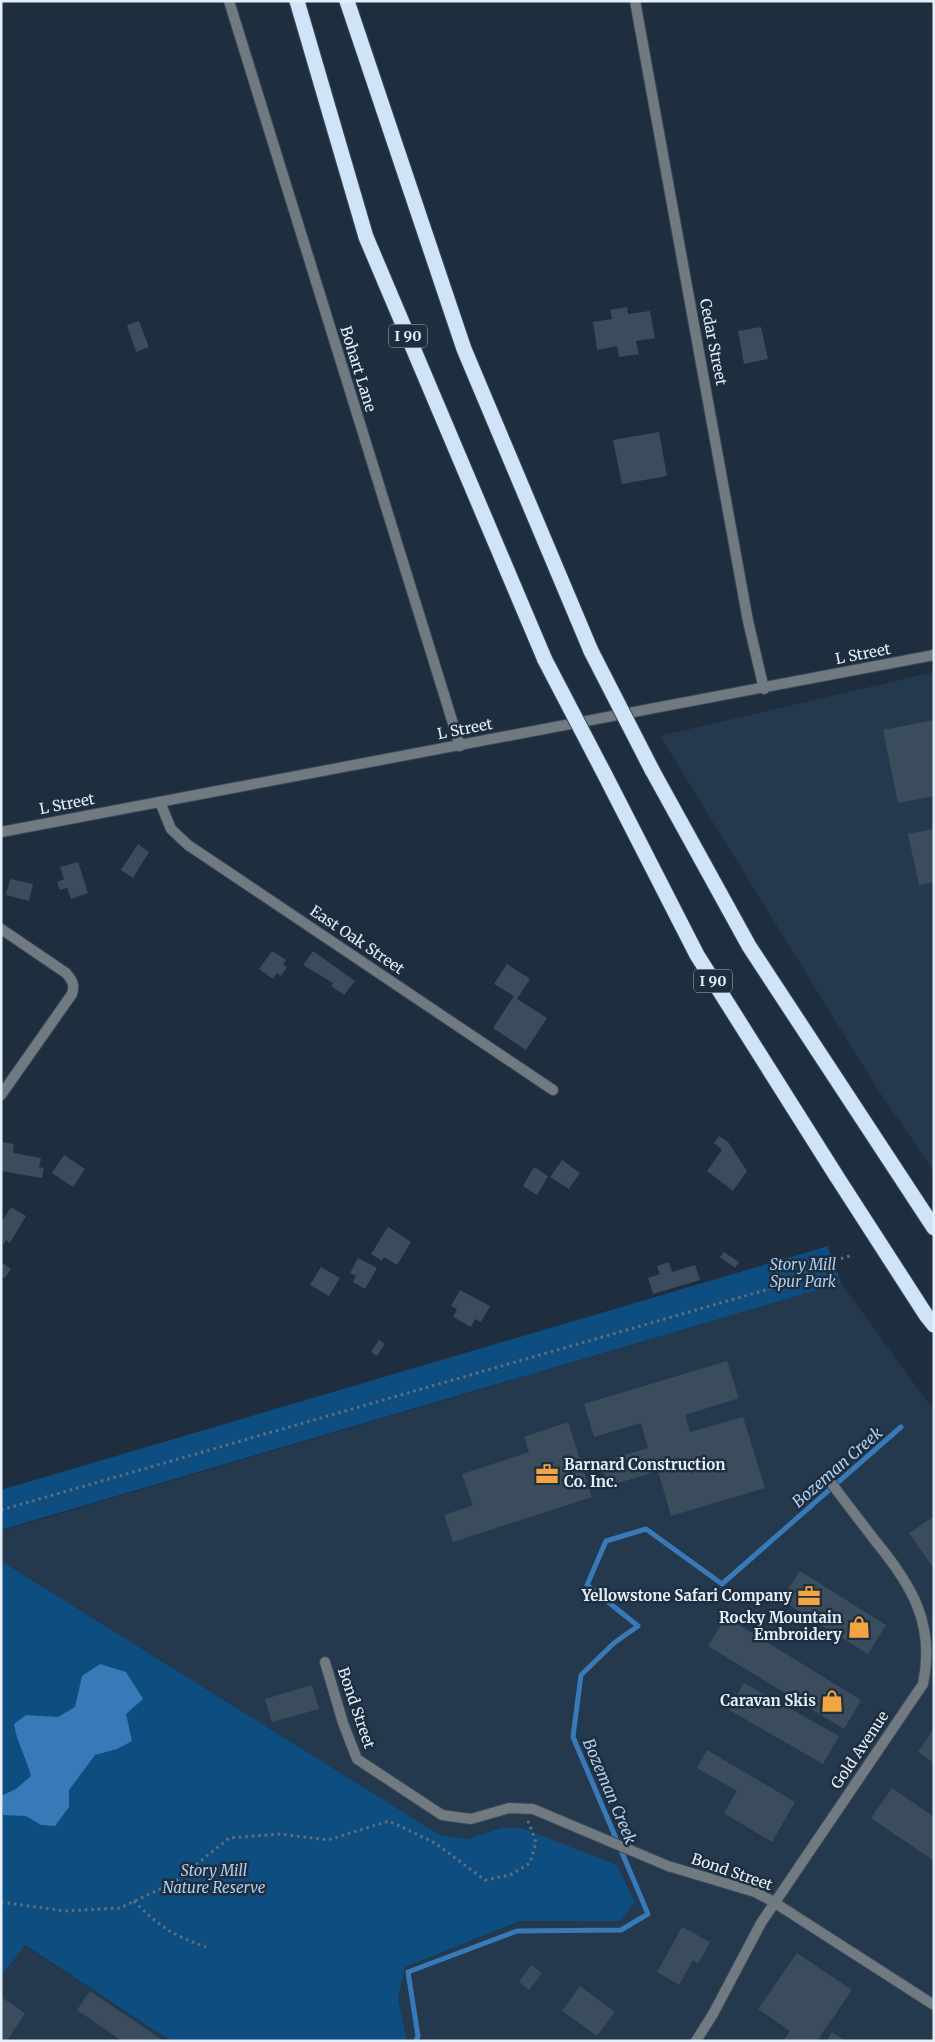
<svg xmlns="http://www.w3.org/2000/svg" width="935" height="2042" font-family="Merriweather,serif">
<rect width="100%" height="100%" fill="#1e2e3e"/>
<path fill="#24394e" d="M934,672v499l-56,-81 -218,-354z
M841,1283l93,128v630h-527l-9,-42 7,-32 116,-46h98l-118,-93 -33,11 -28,-4 -439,-274v-30z
M24,1945l147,96h-170v-64z"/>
<path fill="#0e4d80" d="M828,1246l13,37 -840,247v-40z
M1,1561l439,274 28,4 33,-11h20l96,37 18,38 -16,18h-99l-115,46 -7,32 9,42h-236l-146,-96 -24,32z"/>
<path fill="#387ab7" d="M100,1664l26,8 17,27 -17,15 6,27 -15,8 -22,6 -26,35v17l-14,19 -14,-1 -15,-9 -23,-1 -2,-19 15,-7 15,-13c-5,-19 -14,-33 -17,-52l12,-9 32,2 17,-10 7,-31z"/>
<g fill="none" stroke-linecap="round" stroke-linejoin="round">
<path stroke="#387ab7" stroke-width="5" d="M416,2041l2,-5 -10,-64 109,-41 104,-1 27,-16 -75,-177 8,-62 33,-32 24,-17 -51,-41 19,-44 40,-12 76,55 179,-157"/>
</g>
<path fill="#3b4c5d" d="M627,307l1,7 22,-3 5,27 -19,3 3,13 -20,3 -2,-11 -20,4 -4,-28 19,-3 -2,-9z
M139,321l10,26 -13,5 -9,-27z
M761,327l7,32 -24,5 -6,-33z
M659,432l8,44 -45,8 -9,-44z
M934,720v76l-36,7 -15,-73z
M934,829v53l-15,3 -11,-51z
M138,844l11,8 -16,26 -12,-8z
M78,862l10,31 -17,6 -4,-11 -7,2 -3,-8 7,-3 -4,-12z
M10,879l23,5 -4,17 -23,-6z
M272,951l14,9 -3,5 4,2 -6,9 -4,-3 -4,6 -14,-10z
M313,951l42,30 -11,14 -13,-9 2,-3 -30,-18z
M507,964l23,15 -13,20 30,19 -21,32 -33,-22 21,-32 -20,-12z
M719,1136l9,6 19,29 -14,20 -26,-20 15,-21 -8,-7z
M1,1142l13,2 -1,9 28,5 -2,9 5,1 -2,10 -41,-7z
M64,1155l21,14 -12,18 -21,-14z
M562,1160l18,13 -11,16 -19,-12z
M534,1167l14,9 -11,19 -14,-9z
M11,1207l15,9 -16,27 -4,-3 -3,5 -2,-22z
M388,1227l23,15 -14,23 -13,-8 -2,4 -11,-7z
M724,1252l15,10 -4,6 -15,-11z
M358,1258l19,10 -12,21 -12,-7 3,-6 -6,-3z
M1,1262l10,7 -6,9 -4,-2z
M669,1262l3,10 23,-7 5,15 -47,14 -5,-16 12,-4 -3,-8z
M321,1267l19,11 -11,18 -19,-11z
M460,1290l30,16 -9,16 -6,-3 -4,8 -18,-10 4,-8 -6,-3z
M379,1340l6,4 -8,12 -6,-4z
M727,1361l12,37 -54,17 5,17 53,-15 22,71 -94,28 -13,-45 -50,15 -7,-24 47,-14 -7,-25 -47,14 -10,-33z
M568,1422l24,75 -139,45 -9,-27 29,-10 -11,-31 67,-22 -5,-15z
M933,1517l1,2v50l-25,-36z
M800,1571l86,54 -18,29 -87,-54z
M726,1617l135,83 -17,29 -136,-83z
M744,1683l95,53 -16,28 -94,-54z
M312,1685l7,24 -47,13 -7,-23z
M934,1729v34l-16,-11z
M707,1750l88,52 -23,40 -48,-29 13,-22 -40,-23z
M892,1788l42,29v44l-63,-43z
M682,1927l28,15 -12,22 -5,-4 -14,25 -22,-13z
M797,1953l55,37 -35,51h-34l7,-10 -32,-22z
M531,1965l11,8 -13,17 -10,-8z
M580,1986l35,26 -18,24 -35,-25z
M90,1991l74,50h-42l-45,-31z
M1,1997l24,16 -18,28h-6z
M832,2032l14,9h-19z"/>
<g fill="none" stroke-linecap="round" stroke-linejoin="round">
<defs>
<path id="minor" d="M229,1l231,745
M635,1l113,620 16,68
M160,802l11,27 17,16 365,245
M1,929l65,44c6,7 9,11 6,21l-71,101
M325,1662l18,61 14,36 85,56 29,4 38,-11 24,1 135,57 87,26 17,9 162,104
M696,2041l17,-27 48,-91 162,-239c12,-59 -10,-97 -46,-141 -17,-22 -34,-44 -51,-67"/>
<path id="tertiary" d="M1,832l933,-177"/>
<path id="motorway" d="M297,1l69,236 179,423
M347,1l117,348 127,302
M652,770l97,176 185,282
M605,775l92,180 140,222
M926,1315l8,10"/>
</defs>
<use href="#minor" stroke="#3a4958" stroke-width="12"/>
<use href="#tertiary" stroke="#3a4958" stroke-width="12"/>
<use href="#motorway" stroke="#3a4958" stroke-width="17"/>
<path stroke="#606f7d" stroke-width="3" stroke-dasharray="2.5 4" stroke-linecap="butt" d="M1,1510l768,-221 22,-8 32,-17 30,-9
M134,1901c24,25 40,35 72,46
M1,1902l64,9 55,-3 55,-26 54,-44 51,-4 48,6 61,-19 46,22 50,37 25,-5 20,-12 6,-21 -8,-21"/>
<use href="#minor" stroke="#717981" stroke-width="10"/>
<use href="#tertiary" stroke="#717981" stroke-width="10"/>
<use href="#motorway" stroke="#cfe4f9" stroke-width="15"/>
<defs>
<path id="motorway-bridge" d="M591,651l61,119
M545,660l60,115
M837,1177l89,138"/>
</defs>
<use href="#motorway-bridge" stroke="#3a4958" stroke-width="17" stroke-linecap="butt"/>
<use href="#motorway-bridge" stroke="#cfe4f9" stroke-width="15"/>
</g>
<defs>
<symbol id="office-bare" viewBox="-9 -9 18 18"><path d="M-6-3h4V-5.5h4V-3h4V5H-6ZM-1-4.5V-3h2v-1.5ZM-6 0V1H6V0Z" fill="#f2a542" stroke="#1e2e3e" stroke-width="2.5" paint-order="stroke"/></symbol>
<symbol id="shop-bare" viewBox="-9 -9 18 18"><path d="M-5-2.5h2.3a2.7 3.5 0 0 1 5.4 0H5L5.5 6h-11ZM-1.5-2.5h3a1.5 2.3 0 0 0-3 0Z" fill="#f2a542" stroke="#1e2e3e" stroke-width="2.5" paint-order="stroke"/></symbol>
</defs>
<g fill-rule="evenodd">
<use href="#office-bare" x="531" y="1458" width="32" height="32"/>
<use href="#office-bare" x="793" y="1580" width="32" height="32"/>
<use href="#shop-bare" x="843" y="1611" width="32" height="32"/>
<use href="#shop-bare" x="816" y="1685" width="32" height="32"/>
</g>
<g text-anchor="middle" stroke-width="5" stroke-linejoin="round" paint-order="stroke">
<g fill="#1e2e3e" stroke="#a9b5c1" stroke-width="1">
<rect x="389" y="324.5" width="38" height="23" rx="4"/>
<rect x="694" y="969.5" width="38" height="23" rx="4"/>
</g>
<g font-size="14" font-weight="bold" fill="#e4eff9">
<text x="408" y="341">I 90</text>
<text x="713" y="986">I 90</text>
</g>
<g font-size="15" fill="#e4eff9" stroke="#1e2e3e">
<text transform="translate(713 342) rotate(79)" y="5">Cedar Street</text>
<text transform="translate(358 369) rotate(73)" y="5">Bohart Lane</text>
<text transform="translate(863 654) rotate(-11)" y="5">L Street</text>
<text transform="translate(465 729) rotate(-11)" y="5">L Street</text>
<text transform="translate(67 804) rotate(-11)" y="5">L Street</text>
<text transform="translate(357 940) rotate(34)" y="5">East Oak Street</text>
<text transform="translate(356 1708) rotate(71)" y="5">Bond Street</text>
<text transform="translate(860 1750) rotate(-56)" y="5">Gold Avenue</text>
<text transform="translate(732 1872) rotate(19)" y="5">Bond Street</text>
</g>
<g font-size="15" font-style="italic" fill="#adcdef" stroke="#1e2e3e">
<text x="803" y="1270">Story Mill<tspan x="803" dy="17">Spur Park</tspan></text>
<text x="214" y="1876">Story Mill<tspan x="214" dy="17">Nature Reserve</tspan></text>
</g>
<g font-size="15" font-weight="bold" fill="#e4eff9" stroke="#1e2e3e" text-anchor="end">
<text x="564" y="1470" text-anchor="start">Barnard Construction<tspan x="564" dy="17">Co. Inc.</tspan></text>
<text x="792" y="1601">Yellowstone Safari Company</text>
<text x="842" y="1623">Rocky Mountain<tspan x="842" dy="17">Embroidery</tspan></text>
<text x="816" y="1706">Caravan Skis</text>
</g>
<g font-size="16" font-style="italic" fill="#b0d1f3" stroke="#1e2e3e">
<text transform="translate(837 1467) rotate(-41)" y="6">Bozeman Creek</text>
<text transform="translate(610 1791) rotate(67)" y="6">Bozeman Creek</text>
</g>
</g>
<rect width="935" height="2042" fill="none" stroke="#e4eff9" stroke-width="5"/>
</svg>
